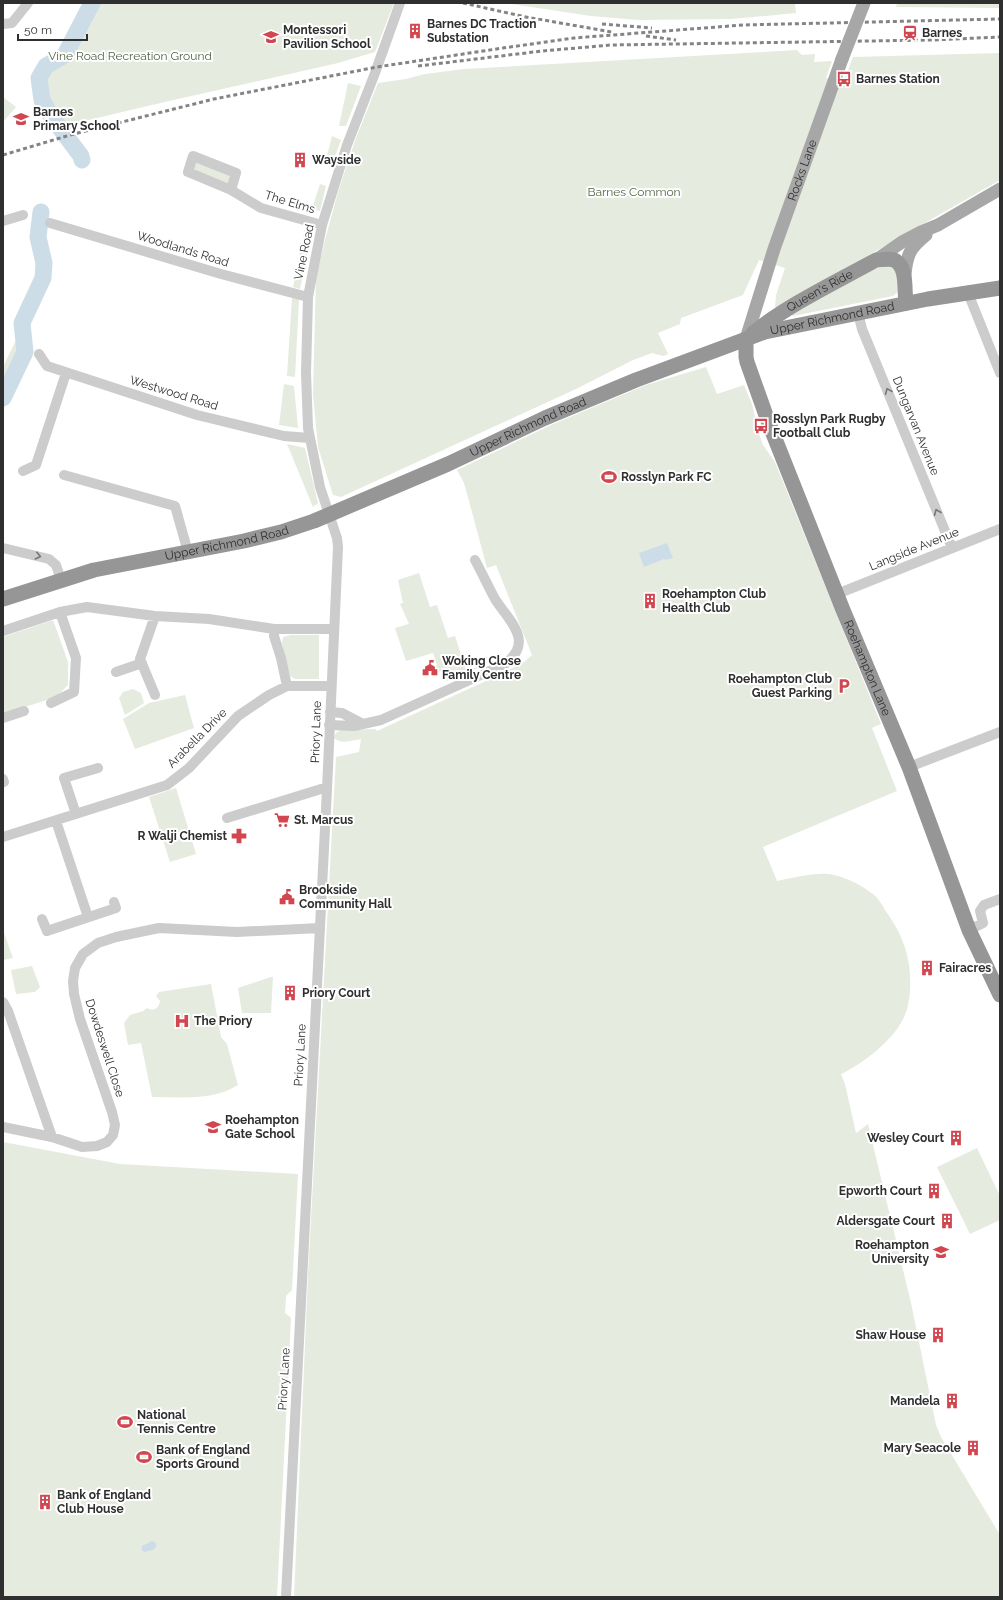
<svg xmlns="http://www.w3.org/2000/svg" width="1003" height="1600" font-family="Raleway,sans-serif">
<rect width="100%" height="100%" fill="#fff"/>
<path fill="#e5ebdf" d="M99,3h295l-19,49 -37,11 -169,38 -106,25c-9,-12 -29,-42 -14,-56 4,-4 12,-4 16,-8 8,-6 9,-16 13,-24 6,-12 16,-23 21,-35z
M505,3h313h-23l1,10 -65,6 -93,1 -47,-4z
M897,3h103v5l-104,-1z
M797,50l5,5 13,-1 -1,8 18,-1 -6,17h19l8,-21 147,-4v127l-222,127h-3l1,-12 9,-27 -26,-8 -16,35 -62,23 -1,6 -22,9 10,21 -5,2 -11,-3 -19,7 -57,29 -235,108 -8,-2 -15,-48 -5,-53 3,-116 9,-38 13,-48 18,-54 22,-55 28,-4 19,-5 39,-5z
M348,83l13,3 -15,40h-7z
M3,97l13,10 -13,15z
M332,136l9,4 -7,19 -7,-3z
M196,162l35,13 -3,10 -35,-14z
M320,184l6,2 -6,25 -8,-2z
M305,229l8,1 -13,59 -7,-2z
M890,264l6,6 3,21 -6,5 -100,20 -2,-1 85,-49z
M292,298l7,1 -4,78 -8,-1z
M19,334l4,18 -20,41v-26z
M706,367l11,27 27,-9 8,19 7,30 4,11 12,17 106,262 -9,4 25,63 -134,56 14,34c15,-3 42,-10 57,-6 14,3 29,11 40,20 5,4 8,10 11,15 19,26 27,50 25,82 -1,10 -3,21 -8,29 -10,20 -41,44 -61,53l4,10 11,49 12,-9 43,179 25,122 5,12 59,98v62h-706l14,-322 28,-518 23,-5 2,-13c-9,1 -19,6 -27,-1l2,-5 5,-3 34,-1 2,2 124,-57 23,-12 8,-7 -36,-90 -9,3 -18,-67 -5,-18 -7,-13 94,-45 95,-40z
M284,384l10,2 4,42 -19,-3z
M287,444l18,4 13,55 -5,4z
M419,573l11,34 7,-2 11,33 7,-2 11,34 17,-4 -36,15 -4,-10 -6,1 -2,-6 2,-1 -4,-12 -27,8 -11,-33 14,-4 -9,-20 3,-1 -5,-23z
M53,620l15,42v23l-12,12 -53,17v-77z
M291,635h28v44h-24l-5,-3 -8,-33 1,-6z
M133,689l8,4 3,10 -19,12 -6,-17 4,-6z
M185,695l9,33 -59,21 -12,-30 26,-16z
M176,788l20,66 -26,8 -21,-65z
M3,930l10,28 -10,2z
M32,966l8,21 -5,5 -19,2 -5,-24z
M271,977h2l-2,36h-29l-4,-25z
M211,984l10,53 6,7 11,41c-25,16 -57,12 -86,12l-11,-54 -13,2 -4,-22 6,-8 13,-4 4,-3c7,4 12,0 13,-7l-4,-5 3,-4z
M3,1142l117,22 178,10 -6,116 -6,6 -1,17 6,5 -14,279h-274z
M977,1148l23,48v24l-30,14 -33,-67z"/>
<path fill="#cddde8" d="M667,543l6,15 -8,2 -1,-1 -20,8 -5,-14z
M152,1541l4,2v4l-3,3 -9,2 -2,-2v-4z"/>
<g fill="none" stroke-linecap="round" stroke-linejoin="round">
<path stroke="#cddde8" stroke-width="3" d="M35,72l4,6"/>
<path stroke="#cddde8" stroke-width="17" d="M82,160l-1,-4 -30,-40 -9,-16 -3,-22 7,-12 19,-11 27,-52
M3,398l22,-46 -3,-29 21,-45 1,-15 -6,-26 3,-25"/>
<path stroke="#ccc" stroke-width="10" d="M3,24l9,-1 16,-20
M231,190l-43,-18 5,-16 43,17 -5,17 30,18 61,17
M3,221l20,-6
M50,223l171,51 87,23
M968,293l32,80
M858,313l4,16 90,219
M39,354l8,12 150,49 87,21 25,2
M23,471l13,-6 30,-92
M64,475l111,31 13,46
M3,548l46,11 7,6 5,15
M837,594l163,-65
M274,629v7l7,22 6,28
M3,631l57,-19 27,-5 68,9 54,3 65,10h60
M116,672l26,-9
M155,695l-15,-36 15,-43
M51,703l23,-11 2,-34 -16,-46
M330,712l12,1 19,10
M3,718l21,-7
M329,725l25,1 27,-6 124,-56c30,-23 4,-43 -10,-65 -7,-13 -13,-26 -20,-39
M909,767l91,-35
M3,779l1,3
M76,814l-12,-36 34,-10
M227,818l94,-29h6
M56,821l32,96
M3,837l164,-52 22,-17 49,-52 31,-21 18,-9h44
M42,919l5,12 69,-23 -2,-6
M969,930l14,-7 -3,-12 4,-6 16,-6
M3,1002l5,9 44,126
M3,1127l49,10 30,10 15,-1 10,-4 6,-7 2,-10 -3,-13 -32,-93 -6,-25 -1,-13 2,-13 8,-14 15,-11 18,-6 43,-9 78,4 83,-4
M286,1597l41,-808 11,-242 -1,-9 -17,-51 -12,-59 -2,-55 2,-76 14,-72 25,-80 28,-72 25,-70"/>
<g stroke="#a7a7a7" stroke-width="13">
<path d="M876,260l26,-18 19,-10 17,-7 62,-36"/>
<path d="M905,274c2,-20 5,-26 21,-39"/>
<path id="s1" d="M746,339l28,-90 68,-190"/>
</g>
<g stroke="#969696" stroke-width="15">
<path id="s2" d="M753,333c35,-28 83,-51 123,-73 5,0 13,-2 18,0 14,6 10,31 12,43"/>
<path id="s3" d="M746,339v18l1,5 21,59 75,189 66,157 60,163 31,65"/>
<path id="s4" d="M3,599l91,-29 150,-29 37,-9 33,-11 134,-57 97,-46 91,-38 129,-48 163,-33 72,-11"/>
</g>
<path stroke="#848484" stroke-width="3" stroke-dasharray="4 3" stroke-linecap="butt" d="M463,3l63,14 86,15
M602,24l50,4
M646,36l30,4
M418,66l124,-15 69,-6 321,-5 68,-3
M3,155l67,-20 144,-36 163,-32 126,-19 71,-10 169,-13 257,-6"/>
<path stroke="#a7a7a7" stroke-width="13" d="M842,59l22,-56"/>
</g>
<defs><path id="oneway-chevron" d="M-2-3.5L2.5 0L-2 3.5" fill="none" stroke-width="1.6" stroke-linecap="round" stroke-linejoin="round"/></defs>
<g stroke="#767676">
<use href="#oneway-chevron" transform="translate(888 391) rotate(-112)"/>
<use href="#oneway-chevron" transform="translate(937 512) rotate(-112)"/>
<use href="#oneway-chevron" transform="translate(38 556) rotate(13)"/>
</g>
<defs>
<symbol id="building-bare" viewBox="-9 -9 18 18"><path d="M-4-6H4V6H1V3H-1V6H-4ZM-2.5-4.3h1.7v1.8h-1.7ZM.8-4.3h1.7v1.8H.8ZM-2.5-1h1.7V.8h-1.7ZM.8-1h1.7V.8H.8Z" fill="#d1464f" stroke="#fff" stroke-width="2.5" paint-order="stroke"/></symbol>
<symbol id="station-bare" viewBox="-9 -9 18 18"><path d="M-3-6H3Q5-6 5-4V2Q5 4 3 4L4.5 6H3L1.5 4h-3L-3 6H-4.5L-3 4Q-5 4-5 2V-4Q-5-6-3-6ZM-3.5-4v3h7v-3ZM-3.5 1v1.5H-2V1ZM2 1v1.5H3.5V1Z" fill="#d1464f" stroke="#fff" stroke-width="2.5" paint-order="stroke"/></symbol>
<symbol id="school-bare" viewBox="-9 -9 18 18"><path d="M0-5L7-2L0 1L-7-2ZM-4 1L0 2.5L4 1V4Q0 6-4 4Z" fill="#d1464f" stroke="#fff" stroke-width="2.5" paint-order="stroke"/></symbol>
<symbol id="bus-bare" viewBox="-9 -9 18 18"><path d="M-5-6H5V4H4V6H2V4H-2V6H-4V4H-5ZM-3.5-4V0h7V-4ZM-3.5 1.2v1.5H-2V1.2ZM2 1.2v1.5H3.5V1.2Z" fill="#d1464f" stroke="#fff" stroke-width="2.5" paint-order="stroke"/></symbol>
<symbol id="stadium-bare" viewBox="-9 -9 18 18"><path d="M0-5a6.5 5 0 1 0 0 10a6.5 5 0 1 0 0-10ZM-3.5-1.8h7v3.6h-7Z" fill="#d1464f" stroke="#fff" stroke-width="2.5" paint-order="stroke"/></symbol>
<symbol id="civic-bare" viewBox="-9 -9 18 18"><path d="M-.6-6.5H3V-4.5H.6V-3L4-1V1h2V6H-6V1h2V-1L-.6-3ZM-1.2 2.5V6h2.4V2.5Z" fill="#d1464f" stroke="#fff" stroke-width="2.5" paint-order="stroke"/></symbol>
<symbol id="parking-bare" viewBox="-9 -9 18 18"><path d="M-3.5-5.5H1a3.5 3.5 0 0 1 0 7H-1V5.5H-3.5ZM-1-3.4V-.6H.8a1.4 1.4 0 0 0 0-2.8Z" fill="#d1464f" stroke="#fff" stroke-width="2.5" paint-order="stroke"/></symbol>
<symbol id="supermarket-bare" viewBox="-9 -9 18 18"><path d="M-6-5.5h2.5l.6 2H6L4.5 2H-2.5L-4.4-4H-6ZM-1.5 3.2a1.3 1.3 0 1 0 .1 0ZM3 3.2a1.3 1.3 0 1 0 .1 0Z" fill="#d1464f" stroke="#fff" stroke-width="2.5" paint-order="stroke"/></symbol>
<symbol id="pharmacy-bare" viewBox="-9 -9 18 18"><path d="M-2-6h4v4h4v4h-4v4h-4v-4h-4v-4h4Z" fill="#d1464f" stroke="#fff" stroke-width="2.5" paint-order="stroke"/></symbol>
<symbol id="hospital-bare" viewBox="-9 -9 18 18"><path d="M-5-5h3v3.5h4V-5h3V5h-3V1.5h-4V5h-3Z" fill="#d1464f" stroke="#fff" stroke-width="2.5" paint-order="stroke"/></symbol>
<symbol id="university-bare" viewBox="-9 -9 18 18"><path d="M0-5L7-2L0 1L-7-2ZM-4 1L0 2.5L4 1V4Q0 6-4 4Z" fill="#d1464f" stroke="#fff" stroke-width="2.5" paint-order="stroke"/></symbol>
</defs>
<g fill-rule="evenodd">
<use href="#building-bare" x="404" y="20" width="22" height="22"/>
<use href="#station-bare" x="899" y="22" width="22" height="22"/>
<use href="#school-bare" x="260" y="26" width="22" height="22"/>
<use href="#bus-bare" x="833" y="68" width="22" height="22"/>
<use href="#school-bare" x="10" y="108" width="22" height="22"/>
<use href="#building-bare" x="289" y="149" width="22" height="22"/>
<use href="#bus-bare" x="750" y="415" width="22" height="22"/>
<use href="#stadium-bare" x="598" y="466" width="22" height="22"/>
<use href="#building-bare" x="639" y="590" width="22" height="22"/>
<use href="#civic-bare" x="419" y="657" width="22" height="22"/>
<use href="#parking-bare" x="833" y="675" width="22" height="22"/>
<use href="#supermarket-bare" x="271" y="809" width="22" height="22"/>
<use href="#pharmacy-bare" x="228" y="825" width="22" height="22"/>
<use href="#civic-bare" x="276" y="886" width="22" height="22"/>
<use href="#building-bare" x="916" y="957" width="22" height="22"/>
<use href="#building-bare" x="279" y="982" width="22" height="22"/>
<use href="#hospital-bare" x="171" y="1010" width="22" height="22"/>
<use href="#school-bare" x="202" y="1116" width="22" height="22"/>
<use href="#building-bare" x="945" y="1127" width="22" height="22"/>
<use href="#building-bare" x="923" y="1180" width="22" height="22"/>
<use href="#building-bare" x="936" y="1210" width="22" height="22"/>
<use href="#university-bare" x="930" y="1241" width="22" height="22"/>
<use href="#building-bare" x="927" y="1324" width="22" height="22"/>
<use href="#building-bare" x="941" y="1390" width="22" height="22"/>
<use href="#stadium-bare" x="114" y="1411" width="22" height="22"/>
<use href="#building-bare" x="962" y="1437" width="22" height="22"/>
<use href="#stadium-bare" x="133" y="1446" width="22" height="22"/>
<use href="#building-bare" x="34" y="1491" width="22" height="22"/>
</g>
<g text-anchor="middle" stroke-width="4" stroke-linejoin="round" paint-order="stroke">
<g font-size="12" font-weight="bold" fill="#2f2f2f" stroke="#fff" text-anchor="start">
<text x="427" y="28">Barnes DC Traction<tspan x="427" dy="14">Substation</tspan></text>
<text x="283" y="34">Montessori<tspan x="283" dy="14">Pavilion School</tspan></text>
<text x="922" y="37">Barnes</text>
<text x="856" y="83">Barnes Station</text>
<text x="33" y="116">Barnes<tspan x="33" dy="14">Primary School</tspan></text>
<text x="312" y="164">Wayside</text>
<text x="773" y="423">Rosslyn Park Rugby<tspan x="773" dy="14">Football Club</tspan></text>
<text x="621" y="481">Rosslyn Park FC</text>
<text x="662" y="598">Roehampton Club<tspan x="662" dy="14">Health Club</tspan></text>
<text x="442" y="665">Woking Close<tspan x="442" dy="14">Family Centre</tspan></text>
<text x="832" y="683" text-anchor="end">Roehampton Club<tspan x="832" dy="14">Guest Parking</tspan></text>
<text x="294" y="824">St. Marcus</text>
<text x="227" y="840" text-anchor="end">R Walji Chemist</text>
<text x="299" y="894">Brookside<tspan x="299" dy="14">Community Hall</tspan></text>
<text x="939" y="972">Fairacres</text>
<text x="302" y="997">Priory Court</text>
<text x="194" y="1025">The Priory</text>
<text x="225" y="1124">Roehampton<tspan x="225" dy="14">Gate School</tspan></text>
<text x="944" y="1142" text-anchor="end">Wesley Court</text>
<text x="922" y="1195" text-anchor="end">Epworth Court</text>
<text x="935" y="1225" text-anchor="end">Aldersgate Court</text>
<text x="929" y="1249" text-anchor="end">Roehampton<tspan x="929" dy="14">University</tspan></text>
<text x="926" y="1339" text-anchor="end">Shaw House</text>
<text x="940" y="1405" text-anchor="end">Mandela</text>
<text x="137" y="1419">National<tspan x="137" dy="14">Tennis Centre</tspan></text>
<text x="961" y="1452" text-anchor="end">Mary Seacole</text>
<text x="156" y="1454">Bank of England<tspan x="156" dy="14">Sports Ground</tspan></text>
<text x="57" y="1499">Bank of England<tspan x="57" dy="14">Club House</tspan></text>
</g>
<g font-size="12" fill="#526642" stroke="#fff">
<text x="130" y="60">Vine Road Recreation Ground</text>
<text x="634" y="196">Barnes Common</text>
</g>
<g font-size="12" fill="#2f2f2f" stroke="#fff">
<text dy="4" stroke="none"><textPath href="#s1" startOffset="178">Rocks Lane</textPath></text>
<text transform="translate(290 202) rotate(17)" y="4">The Elms</text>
<text transform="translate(183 249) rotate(17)" y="4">Woodlands Road</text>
<text transform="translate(304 252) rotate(-78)" y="4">Vine Road</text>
<text dy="4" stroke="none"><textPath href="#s2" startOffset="79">Queen's Ride</textPath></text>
<text dy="4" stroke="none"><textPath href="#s4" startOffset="879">Upper Richmond Road</textPath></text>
<text transform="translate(174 393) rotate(17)" y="4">Westwood Road</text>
<text transform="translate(916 426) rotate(68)" y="4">Dungarvan Avenue</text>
<text dy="4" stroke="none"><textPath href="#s4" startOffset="555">Upper Richmond Road</textPath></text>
<text dy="4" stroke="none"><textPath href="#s4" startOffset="231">Upper Richmond Road</textPath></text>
<text transform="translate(914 549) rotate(-22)" y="4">Langside Avenue</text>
<text dy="4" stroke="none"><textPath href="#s3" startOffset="352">Roehampton Lane</textPath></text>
<text transform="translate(316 732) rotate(-88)" y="4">Priory Lane</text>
<text transform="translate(197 738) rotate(-45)" y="4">Arabella Drive</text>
<text transform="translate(105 1048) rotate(72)" y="4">Dowdeswell Close</text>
<text transform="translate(300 1055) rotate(-87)" y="4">Priory Lane</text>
<text transform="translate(284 1379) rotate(-87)" y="4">Priory Lane</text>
</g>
</g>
<rect width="1003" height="1600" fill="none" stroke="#2f2f2f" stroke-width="8"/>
<path d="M18 34v6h69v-6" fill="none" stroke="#2f2f2f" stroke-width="2"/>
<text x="24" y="34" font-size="12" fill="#2f2f2f" stroke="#ffffff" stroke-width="3" paint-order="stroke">50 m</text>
</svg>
